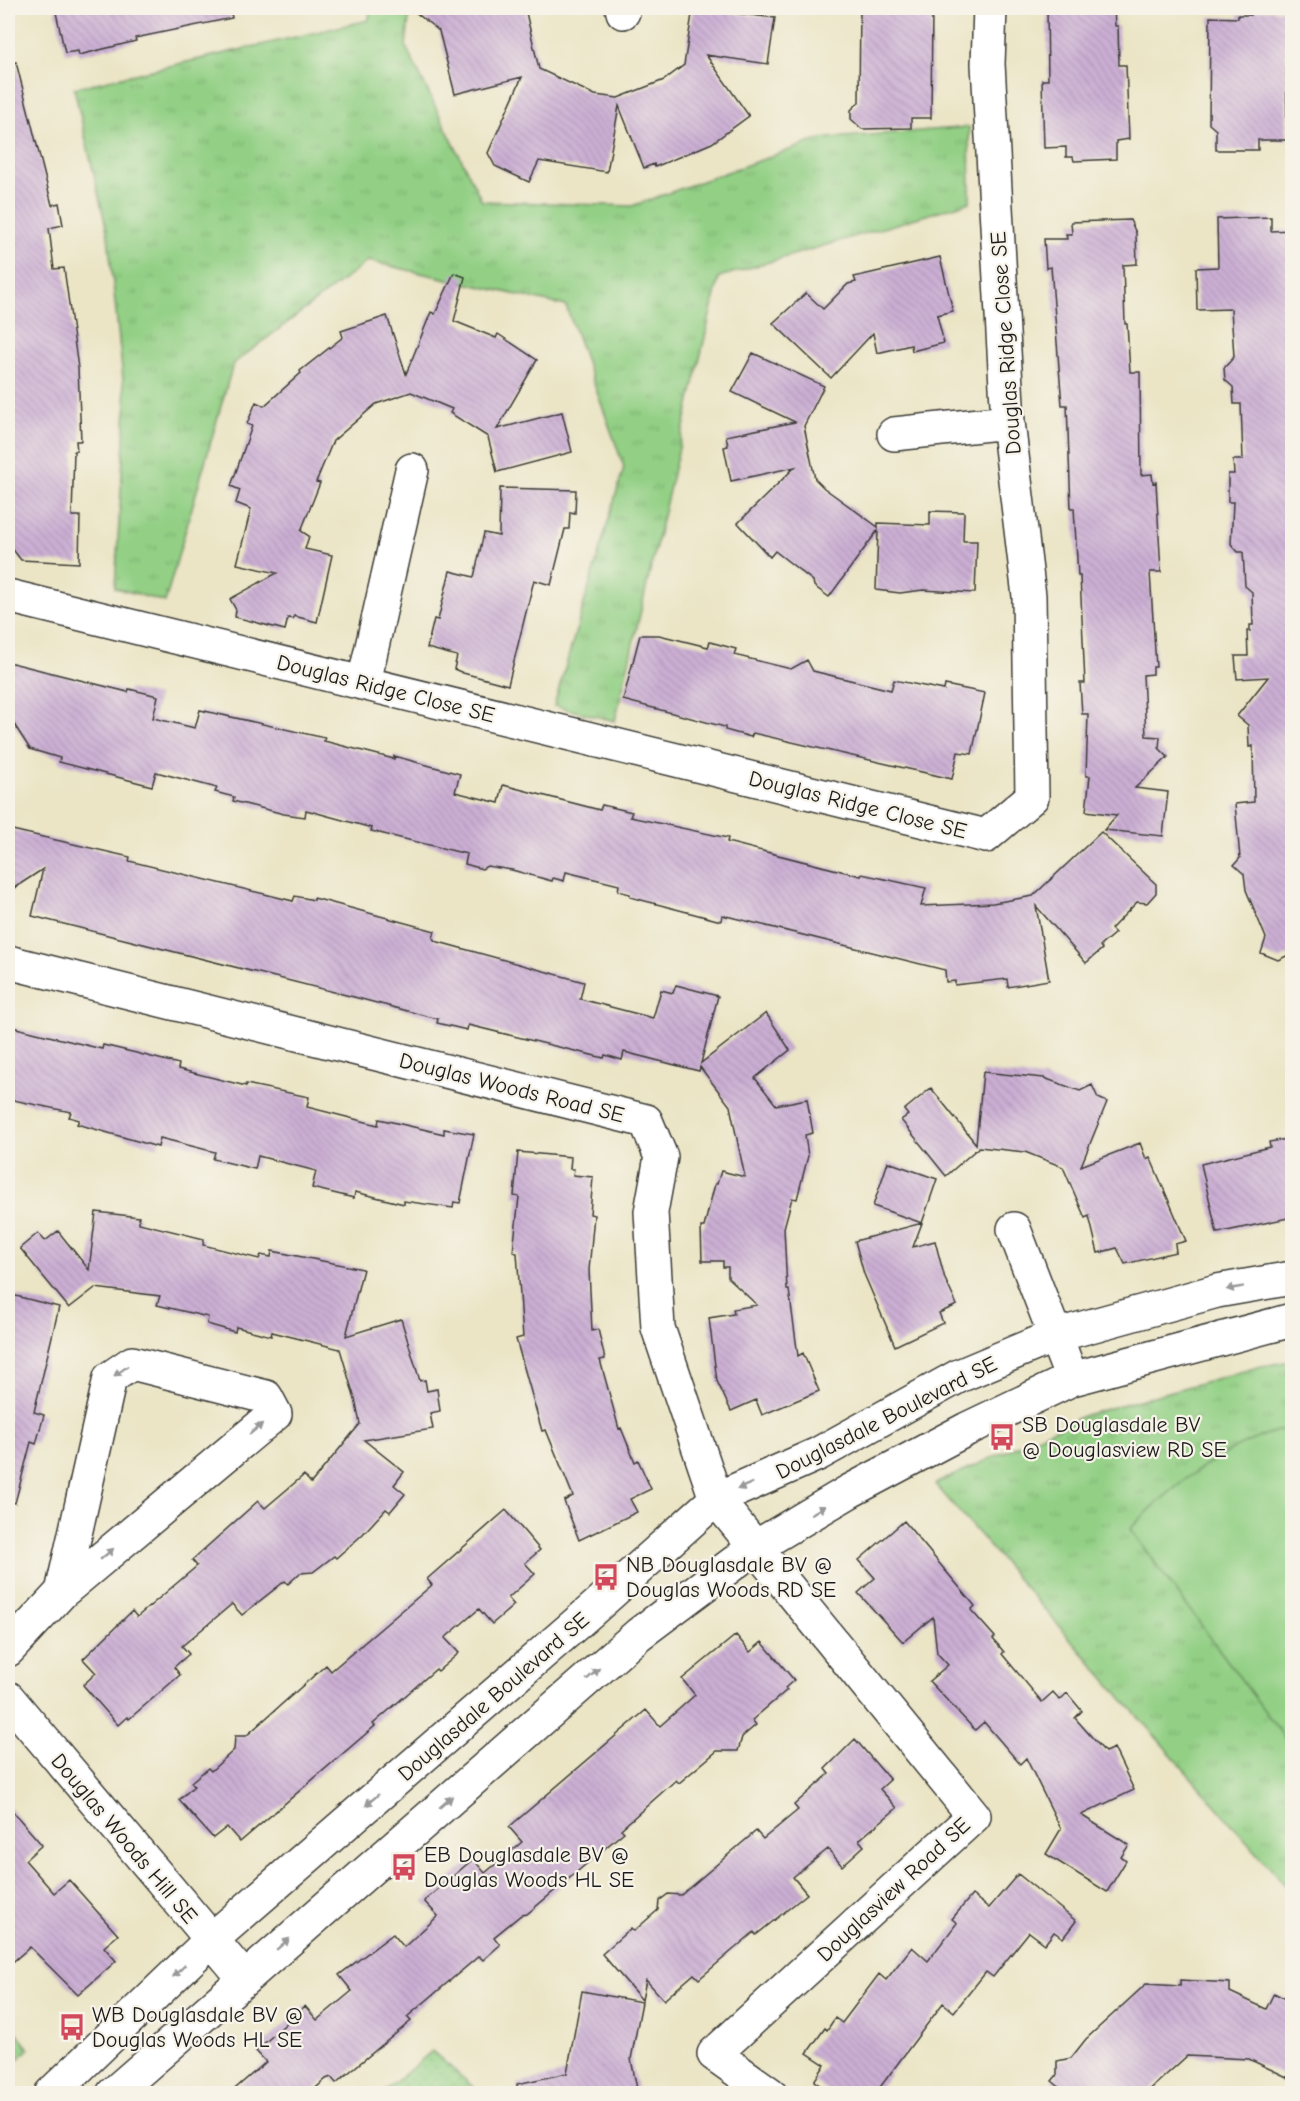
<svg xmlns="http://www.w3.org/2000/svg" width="1300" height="2101" font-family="'Comic Neue',sans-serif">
<defs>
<pattern id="grass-dots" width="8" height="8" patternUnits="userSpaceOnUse" patternTransform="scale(1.5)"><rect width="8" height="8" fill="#93d085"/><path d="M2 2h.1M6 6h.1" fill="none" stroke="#7eb272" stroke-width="1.8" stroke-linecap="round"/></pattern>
<pattern id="park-tufts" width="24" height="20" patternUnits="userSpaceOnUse" patternTransform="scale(1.5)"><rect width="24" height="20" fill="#93d085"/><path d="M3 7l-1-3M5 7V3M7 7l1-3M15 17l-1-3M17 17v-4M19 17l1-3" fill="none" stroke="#7eb272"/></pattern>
<pattern id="building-back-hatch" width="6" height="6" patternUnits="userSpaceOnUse" patternTransform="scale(1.5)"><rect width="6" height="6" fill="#cbafd4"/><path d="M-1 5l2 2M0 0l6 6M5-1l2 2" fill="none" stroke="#ae96b5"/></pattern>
</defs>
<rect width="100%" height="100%" fill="#f7f3e8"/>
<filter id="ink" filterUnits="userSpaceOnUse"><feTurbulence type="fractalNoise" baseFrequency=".0167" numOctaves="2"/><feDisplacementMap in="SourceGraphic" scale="12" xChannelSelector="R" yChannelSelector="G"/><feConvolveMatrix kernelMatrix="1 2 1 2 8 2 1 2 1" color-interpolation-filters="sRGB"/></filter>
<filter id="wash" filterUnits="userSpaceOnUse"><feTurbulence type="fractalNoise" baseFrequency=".008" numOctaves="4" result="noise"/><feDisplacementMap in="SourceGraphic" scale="24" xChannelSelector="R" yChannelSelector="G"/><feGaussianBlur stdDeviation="1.35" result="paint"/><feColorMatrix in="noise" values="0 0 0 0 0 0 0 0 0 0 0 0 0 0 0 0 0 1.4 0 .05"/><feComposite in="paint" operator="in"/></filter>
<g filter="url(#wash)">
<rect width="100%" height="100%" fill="#ebe5c6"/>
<path fill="url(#grass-dots)" stroke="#587650" stroke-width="1.5" d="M8,2020l21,29 -21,19z
M432,2051l48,42h-97z"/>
<path fill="url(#park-tufts)" stroke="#587650" stroke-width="1.5" d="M370,8h40l-4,39 76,154 150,5 188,-67 149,-12 1,75 -251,75 -104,444 -61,-15 70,-239 -58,-161 -198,-45 -135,103 -68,238 -50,-14 11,-180 -18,-173 -34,-147 295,-68z
M1292,1361v532l-357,-409 150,-69 177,-49z"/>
<path fill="#93d085" stroke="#587650" stroke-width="1.5" d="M1292,1427v321l-162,-219c45,-46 98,-87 162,-102z"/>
<g id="blocks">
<path fill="url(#building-back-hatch)" d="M55,8h175l2,10 -97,20 1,3 -57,14 -1,-4 -13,2z
M410,8h115l14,61 56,26 23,3 46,-18 20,-15 9,-57 82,10 -7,46 -62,-9 43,61 -37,27 -57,24 -1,-3 -10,4 -25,-62 -12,66 -68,-11 -10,21 -34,-16 -7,-13 34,-76 -67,17 -16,-63z
M860,8h72l-1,110h-20v10l-49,1 -11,-10v-9l8,-8z
M1047,8h67l1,18h3l1,39h7l3,74 -13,2v18l-42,2 -1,-4h-7v-10l-22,1 -2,-68h6z
M1251,10h35l1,130h-29v10h-42v-20l-7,-6 1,-107 28,1v-3h13z
M16,62l36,143 7,-2 4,22 -14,3 5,41 10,-1 14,100 3,73h-5l1,10h-3l-2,65h8l-1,47 -58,-3 -13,-17v-480z
M1271,217v14l22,-1v723l-15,7 -17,-7 5,-15 -20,-48 -2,-16 -10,-9 6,-7 -5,-54 19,-2 -1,-56 -4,1 -1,-22 -11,-9 31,-39 -31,2 -2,-23h13l-1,-25h3v-6h3l-1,-33 -7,-6 -2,-34h-5l-7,-8 2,-42h-5v-28h6l-1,-14h10l-2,-56h-7l-1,-17 -8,-7 -1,-12 10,-11 -3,-48 -34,1 -1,-42 22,-1 -1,-48z
M1130,220l6,13 1,31 -14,1 2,59h2l3,48h10l1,103 11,-1 1,9 3,-1 5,90h-11l6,95h-3v7l-10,1 3,61 14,1 -1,11 9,9 -33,31 33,4 -5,44 -59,-6 13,-15 -31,-4 4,-35h-4l2,-62h-6l-2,-31h5l-5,-107h-2l-4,-68h-3l-4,-103h-5l-11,-138 -5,1 -2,-29h23l-1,-5h6l-1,-12z
M940,257l13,54 -16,4 7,28 -32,8 -1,-6 -34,8 -4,-20 -42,45 -58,-55 33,-30 17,16 25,-25 8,-2 -2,-5z
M454,273l11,4 -11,44 42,17 2,-4 39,26 -40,69 65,-17 10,40 -75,20 -9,-35 -38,-24 2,-4 -41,-17 -35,12 -43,37 -17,41 4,1 -19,48 8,5 -4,13 27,6 -15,67 -23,-6 -1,3 -5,-1 -3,12 -50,-13 1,-7 -6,-11 47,-26 -40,-9 14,-55 -15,-6 4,-13 -9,-4 21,-60 -5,-2 9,-22 8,4 37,-33 -1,-2 43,-34 -2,-6 46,-15 19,58 25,-62 4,2z
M753,353l71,33 -20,40 11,53 9,9 54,39v-4l52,2v-14l34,1 -1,29h14l-2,52 -52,-3 -23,3 -24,-3 2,-60 -49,67 -15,-11 -1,-5 -38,-30 -5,6 -32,-34 57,-56 -64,14 -7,-34 4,-1 -2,-10 69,-14 -63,-30z
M500,488l76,2 -1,23 -5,-1 -1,17h-4l-14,56 -17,-5 -26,105 -45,-12 -9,-4 3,-13 -30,-8 7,-29 4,1 12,-49 24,6 10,-44 15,3z
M640,635h19l49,12 2,-5 26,7 -2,6 57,14 16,-9 6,11 78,19 3,-10 50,10 1,-5 40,8 -13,61 -14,-2 -6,27 -199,-46 -2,4 -26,-7v-3l-102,-27z
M8,662l120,30 1,-3 29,7 -5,22 42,10 5,-18 125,28 -1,3 70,18v-3l66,18 -5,18 44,11 4,-18 97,25 2,-5 30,7 -2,5 98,21 -1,4 134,34 1,-2 64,14 -5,18 72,-3 40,-7 68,-64 55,52v9l-9,10 -10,-1 -26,27 4,4 -15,13 2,3 -16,14 -50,-57 13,74 -41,7 -1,-8 -52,6v-4l-9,1 -1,-12 -223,-55 -1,6 -91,-24v-3l-12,-3 1,-6 -53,-13 -2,9 -11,-3 -1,3 -40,-11 -25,-4 -5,3 -17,-5 2,-10 -96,-23 1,-3 -66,-18 -1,7 -21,-3 -51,-13 1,-4 -19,-5 2,-4 -61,-16 -4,14 -93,-24 1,-4 -30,-9 -22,-34z
M8,829l122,28 -1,4 164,40 2,-5 19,4v-2l121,33 -2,7 2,3 149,41 -4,17 73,19 8,-28 12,3 3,-8 42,11 -17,67 65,-50 24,37 -35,28 21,27 31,-6 6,34 -8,2 3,21 -11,43 -5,-1 -8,30 3,62h2l9,66 5,-3 16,38 -57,24 -6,-15 -25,11 -14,-30 -8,-63 25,-4 -1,-5 24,-4 -29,-27v-11h-5v-6h-21l-1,-34h3l11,-43h2l4,-13 24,6 -15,-71 -30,-39 -1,4 -75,-19 -2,8 -17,-5 -1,3 -136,-33 -1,5 -30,-7 1,-4 -88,-23 -318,-80 11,-47 -35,23z
M8,1026l94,23 1,-4 29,7 47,12 -1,5 68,17v-2l63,13 -2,10 71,18 1,-6 65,15v-5l30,5 -14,69 -6,-1 -1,6 -49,-7v3l-49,-12 -1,6 -42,-10 4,-17 -58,-15 -3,13 -42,-10 2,-7 -55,-14 -2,9 -81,-23 2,-4 -10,-3 2,-5 -63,-13z
M983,1072l61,6 36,13 12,-6 6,13 9,4 -26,64 59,-23 6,16 4,-2 36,84 -11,3 1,8 -51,12 -8,-16 -19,5 -9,-37 -4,2 -22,-51 -38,-15 -46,-5 -33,29 -45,-56 7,-5 -4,-5 27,-22 45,56z
M1293,1138v79l-76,16 -16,-69 69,-17 -1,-5z
M518,1152l53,5 -1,12h4l-1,6 20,2 -3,37 4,1 -5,55 3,61 6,-2 7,30 -5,1 19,69 2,-1 14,34 3,-2 13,29 -21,10 7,13 -58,28 -15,-39 9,-5 -27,-66 -4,1 -26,-92 7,-2 -6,-84 -4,-1 6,-55 -5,-1z
M888,1162l49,17 -15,44 -49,-17z
M96,1212l43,5v6l65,16 -1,6 56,14 2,-4 10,2 1,-6 91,18 -17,67 55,-17 19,62 5,-1 2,11 10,-2 3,22 -10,2 3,16 -69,11 40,32 -10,13 11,9 -15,18 -4,-3 -24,26 -26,23 -2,-2 -21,16 -13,1 -12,11 -3,-3 -43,34 -10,-11 -50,42 7,8 -15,13 6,8 -51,44 -2,-2 -9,8 -35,-40 13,-12 -13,-14 49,-48 5,6 60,-51 -5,-6 66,-59 7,7 39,-33 7,8 49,-59 -4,-21 -16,-54 -68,-17 -1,4 -35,-9 -1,5 -28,-8 1,-7 -51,-12 3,-9 -65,-8 -26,20 -49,-60 18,-15 7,8 13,-10 31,39z
M922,1223l-9,24 22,-6 10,38 12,26 -18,8 4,10 -48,23 -31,-72 -9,-33z
M8,1294l51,13 -25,105 10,3 -8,29 -5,-2 -16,61 -7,-1z
M506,1510l34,40 -15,13 10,11 -27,24 6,7 -22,19 -13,-15 -34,29 14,15 -21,18 -2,-2 -63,55 2,2 -135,116 -13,-15 -14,11 -34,-38 15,-14 -3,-4 17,-14 3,3 23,-21 1,-14h11l80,-71 5,6 101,-86 -5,-6z
M904,1521l71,85 -4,4 24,27 -2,2 11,13 -2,2 40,48 11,-10 7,8 7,-7 15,18 -7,7 30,34 9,-4 20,42 -53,25 48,30 -8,12 5,4 -19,31 -61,-38 15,-25 -35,-71 -6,6 -36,-42 -9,8 -46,-49 19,-16 -11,-12 -4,-36 -30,25 -45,-49 17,-15 -16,-18z
M736,1635l14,17 12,-10 32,38 -9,8 2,2 -35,30 4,5 -14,12 -4,14h-21l-38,32 -3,-3 -55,49 3,3 -97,82 -6,1 -27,22 6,8 -17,15 -4,-4 -72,61 4,4 -75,62 -5,-6 -5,2 -17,15h-80l37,-32 -10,-11 49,-45 12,14 35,-29 -13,-16 54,-41 11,13 34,-31 -14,-15 6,-5 43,-37 12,14 37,-31 -13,-15 137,-117 14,16 35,-31 -13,-16z
M855,1739l35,41 -10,9 17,19 -38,32 5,6 -22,20 -14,-17 -35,28 14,17 -51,41 -2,-3 -55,47 -5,-5 -30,26 -18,-20 -4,20 -40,-46 29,-26 3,3 24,-21 1,-9 9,-7 13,1 75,-64 7,8 35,-29 -4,-5 35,-31 -4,-5z
M8,1806l34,39 -17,15 29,33 15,-13 49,55 -14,12 12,14 -38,34 -48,-48 -22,19z
M1018,1874l58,47 -13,17 -9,-6 -9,12 -16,-12 -36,45 -7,-5 -32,40 -11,-9 -68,91h-43l-18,-13 11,-16 -18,-12 18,-25 2,2 8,-12 7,5 37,-49 7,6 26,-33 16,14 29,-38 -5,-4 20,-24 17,13z
M1180,1980l50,3v9l36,17 8,-16 19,10v77l-44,-21 -62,-3 -42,38h-77l-16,-13 5,-6v-14l14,-3 15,-19 60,-55 34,2z
M582,1991l60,11 -11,57 6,30 -24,5h-95l-1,-10 50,-11z"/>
</g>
</g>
<g filter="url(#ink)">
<use href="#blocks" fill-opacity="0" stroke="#3b3a36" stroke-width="1.5"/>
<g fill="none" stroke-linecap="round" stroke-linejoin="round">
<defs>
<path id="minor" d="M622,8l1,4
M894,434l114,-12
M8,596l978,240 46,-39 -3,-201 -21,-174 -20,-358 2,-56
M364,682l48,-212
M8,962l638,159 15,36 -10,55 7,116 58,171 258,317 -260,238 56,40
M1014,1229l58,150
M8,1650l54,-58 213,-178 -9,-17 -134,-34 -22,15 -48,214
M8,1698l236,280
M51,2094l159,-153 382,-331 124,-111 102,-45 141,-78 95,-40 163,-45 75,-13
M113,2094l526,-460 115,-86 96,-57 117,-62 105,-50 220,-59"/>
</defs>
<use href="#minor" stroke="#3b3a36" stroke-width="36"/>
<use href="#minor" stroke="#fff" stroke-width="33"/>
</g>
<defs><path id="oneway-solid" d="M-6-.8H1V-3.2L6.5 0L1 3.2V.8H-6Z" transform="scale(1.5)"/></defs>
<g fill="#999">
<use href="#oneway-solid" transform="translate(1235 1288) rotate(170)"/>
<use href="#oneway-solid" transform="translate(121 1371) rotate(145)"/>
<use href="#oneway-solid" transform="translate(256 1429) rotate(-40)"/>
<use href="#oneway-solid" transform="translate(745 1486) rotate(156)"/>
<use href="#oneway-solid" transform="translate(818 1510) rotate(-31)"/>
<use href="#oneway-solid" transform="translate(107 1554) rotate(-40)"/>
<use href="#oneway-solid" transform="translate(593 1674) rotate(-41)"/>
<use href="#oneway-solid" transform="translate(372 1800) rotate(139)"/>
<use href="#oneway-solid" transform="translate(446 1802) rotate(-41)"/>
<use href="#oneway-solid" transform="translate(283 1944) rotate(-41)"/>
<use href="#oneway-solid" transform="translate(179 1971) rotate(136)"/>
</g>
</g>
<defs>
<symbol id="bus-bare" viewBox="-9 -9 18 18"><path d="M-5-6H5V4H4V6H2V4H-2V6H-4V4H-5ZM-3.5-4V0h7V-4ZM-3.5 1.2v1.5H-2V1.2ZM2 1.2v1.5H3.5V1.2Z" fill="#d1495b" stroke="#f7f3e8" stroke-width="2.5" paint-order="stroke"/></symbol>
</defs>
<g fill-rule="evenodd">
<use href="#bus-bare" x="983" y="1418" width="38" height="38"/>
<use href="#bus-bare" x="587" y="1558" width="38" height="38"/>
<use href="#bus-bare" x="385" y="1848" width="38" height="38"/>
<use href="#bus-bare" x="53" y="2008" width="38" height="38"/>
</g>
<g text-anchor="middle" stroke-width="4.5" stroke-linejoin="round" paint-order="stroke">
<g font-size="22" fill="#1c1c1c" stroke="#f7f3e8">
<text transform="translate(1005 343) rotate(-94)" y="8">Douglas Ridge Close SE</text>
<text transform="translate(386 688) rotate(14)" y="8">Douglas Ridge Close SE</text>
<text transform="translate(858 804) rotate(14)" y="8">Douglas Ridge Close SE</text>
<text transform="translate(512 1087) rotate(14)" y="8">Douglas Woods Road SE</text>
<text transform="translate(886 1417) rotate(-27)" y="8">Douglasdale Boulevard SE</text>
<text transform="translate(493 1696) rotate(-41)" y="8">Douglasdale Boulevard SE</text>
<text transform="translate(125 1838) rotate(50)" y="8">Douglas Woods Hill SE</text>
<text transform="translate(893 1889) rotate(-43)" y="8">Douglasview Road SE</text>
</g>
<g font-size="22" fill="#1c1c1c" stroke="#f7f3e8" text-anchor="start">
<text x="1022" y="1432">SB Douglasdale BV<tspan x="1022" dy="25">@ Douglasview RD SE</tspan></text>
<text x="626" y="1572">NB Douglasdale BV @<tspan x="626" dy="25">Douglas Woods RD SE</tspan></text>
<text x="424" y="1862">EB Douglasdale BV @<tspan x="424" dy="25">Douglas Woods HL SE</tspan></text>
<text x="92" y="2022">WB Douglasdale BV @<tspan x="92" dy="25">Douglas Woods HL SE</tspan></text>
</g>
</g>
<rect width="1300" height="2101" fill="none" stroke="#f7f3e8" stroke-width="30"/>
</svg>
